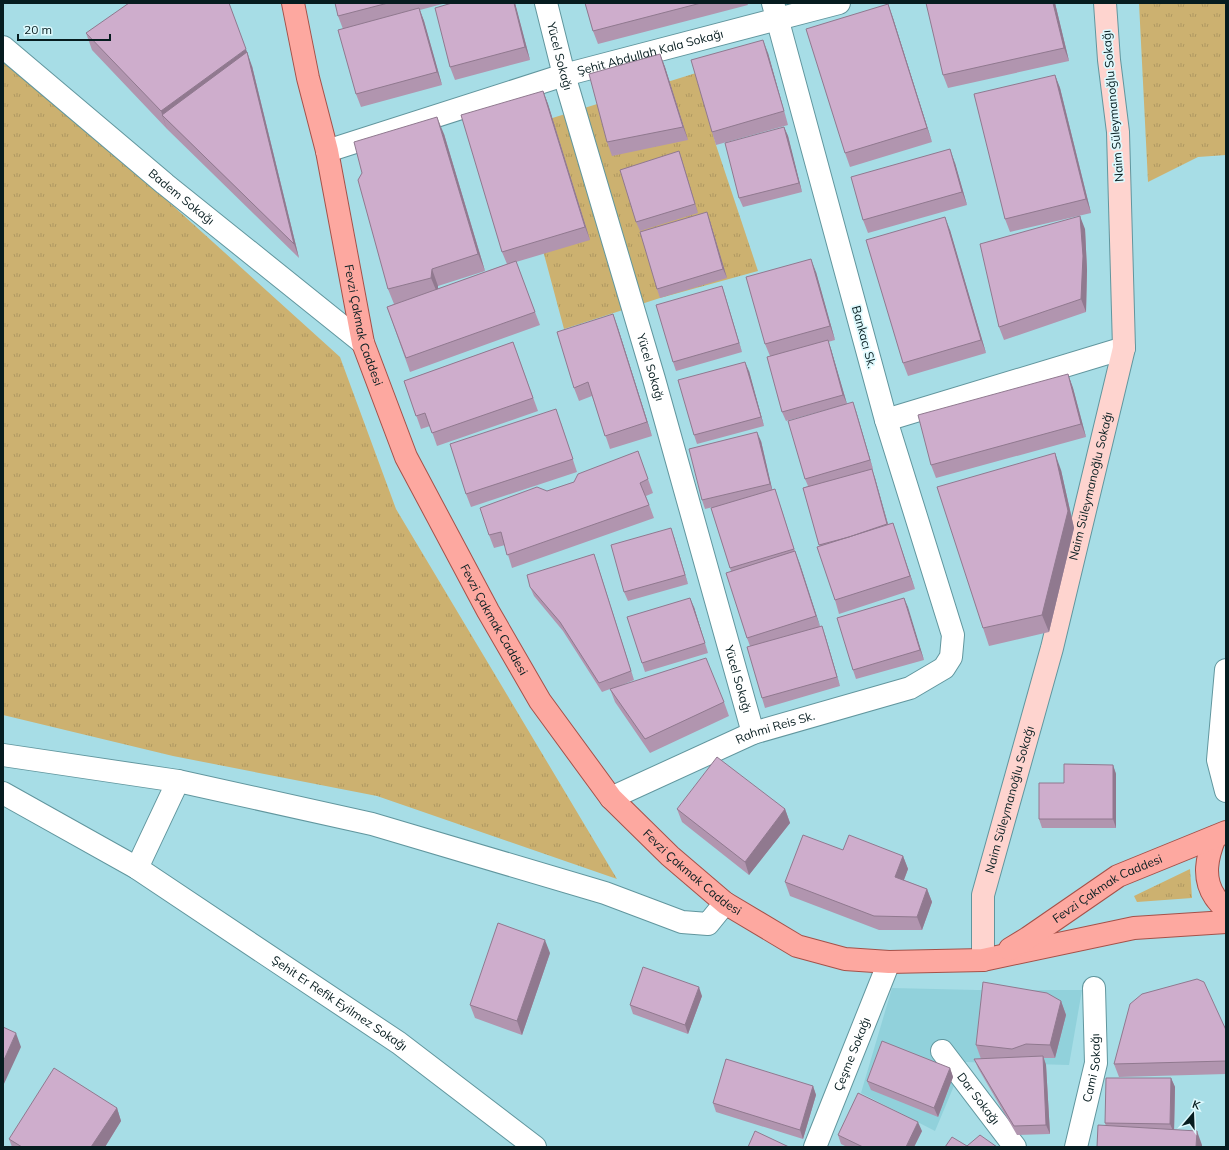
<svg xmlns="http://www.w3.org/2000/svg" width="1229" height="1150" font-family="Mulish,sans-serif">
<defs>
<pattern id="grass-tufts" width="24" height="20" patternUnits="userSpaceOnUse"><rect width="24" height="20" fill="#ccb170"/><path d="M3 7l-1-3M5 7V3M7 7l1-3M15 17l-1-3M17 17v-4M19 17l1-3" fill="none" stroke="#ae9861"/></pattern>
</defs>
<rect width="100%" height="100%" fill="#a7dde6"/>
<path fill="#91d1db" d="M892,988l85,2h105l-13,75 -105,-3 -29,69 -74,-38z"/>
<path fill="url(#grass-tufts)" d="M1139,3h87v152l-28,2 -50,25z
M3,52l337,305 56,152 221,370 -240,-83 -204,-40 -170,-41z
M696,73l20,72 42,126 -98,27 -96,31 -53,-198z
M1190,869l2,29 -55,4 -3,-6z"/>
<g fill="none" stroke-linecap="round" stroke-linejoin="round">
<defs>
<g id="street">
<path id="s1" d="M546,3l18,72 90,304 99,354"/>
<path id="s2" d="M3,47l162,137 198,159"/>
<path id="s3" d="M327,151l237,-76 275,-72"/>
<path d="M886,420l238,-72"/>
<path d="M1226,670l-8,90 8,31"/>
<path d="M3,755l175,26 194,43 233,69 77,29 26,2 17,-21"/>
<path id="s4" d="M3,793l134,75 262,175 136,104"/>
<path id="s5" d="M611,798l142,-65 157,-45 34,-20 7,-11 2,-22 -67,-215 -113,-417"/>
<path d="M137,868l41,-87"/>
<path id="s6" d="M942,1051l73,96"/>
<path id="s7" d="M815,1147l74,-185"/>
<path id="s8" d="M1076,1147l20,-84 -2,-75"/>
</g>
<g id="secondary">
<path id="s9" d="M983,960v-65l69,-247 72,-300 -6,-216 -9,-72 -4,-57"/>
</g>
<g id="primary">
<path id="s10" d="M293,3l15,75 19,73 36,192 43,114 82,154 52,90 71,97 59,58 55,47 72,43 48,13 44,3 94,-2 151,-32 92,-6"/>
<path d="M1215,837c-8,20 -13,41 0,60 4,5 6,9 11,11"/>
<path id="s11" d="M1010,949l18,-11 90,-62 108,-44"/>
</g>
</defs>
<use href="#street" stroke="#61969e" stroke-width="24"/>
<use href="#secondary" stroke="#61969e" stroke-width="24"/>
<use href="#primary" stroke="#a55149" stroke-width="24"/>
<use href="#street" stroke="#fff" stroke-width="22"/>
<use href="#secondary" stroke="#fed4cf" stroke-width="22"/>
<use href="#primary" stroke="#fda8a0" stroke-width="22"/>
</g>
<path fill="#b195af" d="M335,3h111l-26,7 4,11 18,64 -81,22 -5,-13 -13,-65 -5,-13z
M452,3h63l15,57 -75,20 -5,-13z
M585,3h162l1,2 -150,39 -5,-13z
M1055,3l14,58 -121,27 -5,-13z
M888,4l5,14 39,124 -82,25 -5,-14z
M86,33l166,33 47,192 -132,-129 -75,-79z
M768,53l20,72 -72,20 -4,-13z
M660,54l5,13 23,73 -76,16 -5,-14z
M1055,75l5,13 31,125 -81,19 -5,-13z
M543,91l5,13 42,136 -74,22 24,63 -130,47 -23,-65 7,-3 -6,-15 56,-155 41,137 -47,15v3l69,-25 -5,-12z
M784,127l4,9 14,56 -59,15 -4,-9z
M679,151l19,62 -58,18 -4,-9z
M955,163l12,42 -99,28 -5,-13z
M710,221l17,57 -67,20 -3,-9z
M1085,229l2,41 -1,42 -82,28 -5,-13z
M950,230l36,123 -78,23 -5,-13z
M816,272l19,68 -7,2 3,7 16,55 -61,17 -4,-9 -12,-56 -5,-12z
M722,286l20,66 -66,19 -3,-9z
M613,314l5,14 34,108 -42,13 -18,-53 -13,5 -5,-13z
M513,342l25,69 -101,35 -7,-20 -9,3 -17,-48z
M749,371l15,55 -67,18 -3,-9z
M1068,374l5,14 13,49 -150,41 -5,-13z
M856,411l17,58h-1l3,9 13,46 5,-1 22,66 -76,25 -36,-126 5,-2 -3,-7z
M561,423l16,49 -106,35 -5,-13z
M761,441l11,48h3l3,9 17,53 25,76 5,8 15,51 -75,22 -3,-10 -12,-52 -3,-8 -16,-67 -20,-63 2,-1 -8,2 -3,-9z
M638,451l15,42 -7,3 8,22 -142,50 -7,-23 -11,3 -5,-13 58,-44 27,-9z
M1061,470l13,58 -25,104 -60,14 -6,-18z
M674,537l14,47 -60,17 -4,-9z
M597,563l37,117 -19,8 109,14 5,14 -79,37 -35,-51 -5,-13 -8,3 -39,-61 -29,-35 -4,-9z
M904,598l20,62 -68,19 -3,-9z
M694,607l14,46 -63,19 -3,-9z
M1113,765l3,9v54h-74l-3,-9z
M677,809h108l5,14 -41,52 -67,-53z
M843,850l60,6 5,13 -4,11 23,9 5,13 -10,28h-43l-89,-34 -5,-14z
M550,953l-28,82 -47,-17 -5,-13z
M702,996l-14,38 -55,-20 -3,-9z
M1061,1001l5,14 -11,43h-11l2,7 4,69 -33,1 -39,-67 -4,-9h7l-5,-14z
M1226,1030v44l-107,3 -5,-13z
M950,1068l3,9 -15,40 -67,-27 -4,-9z
M1171,1078l4,9 -1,43 28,15 -96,-19 -1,-3z
M813,1086l3,9 -13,44 -87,-27 -3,-9z
M117,1108l4,13 -16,26h-93l-3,-8z
M922,1131l-8,16h-67l-6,-3 -3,-9z"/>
<path fill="#90798f" d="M514,3h1l15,57 -5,-13z
M1053,3h2l14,58 -5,-13z
M888,4l5,14 39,124 -5,-14z
M419,8l5,13 18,64 -5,-13z
M763,40l5,13 20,72 -4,-14z
M246,49l6,17 47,192 -5,-14 -132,-129 5,14 -6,-18z
M660,54l5,13 23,73 -5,-13z
M1055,75l5,13 31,125 -5,-14z
M543,91l5,13 42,136 -5,-13z
M437,117l7,17 41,137 -7,-17z
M784,127l4,9 14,56 -3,-9z
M950,149l5,14 12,42 -5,-13z
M679,151l3,9 16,53 -3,-9z
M707,212l3,9 17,57 -4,-9z
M1080,216l5,13 2,41 -1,42 -5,-13z
M945,217l5,13 36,123 -5,-13z
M811,259l5,13 19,68 -5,-14z
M432,269l6,17v9l-7,-17z
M722,286l3,9 17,57 -3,-9z
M613,314l5,14 34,108 -5,-14z
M828,340l3,9 16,55 -4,-9z
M745,362l4,9 15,55 -3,-9z
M1068,374l5,14 13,49 -5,-13z
M853,402l3,9 17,58 -3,-9z
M757,432l4,9 12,52 -3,-9z
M1055,453l6,17 13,58 -25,104 -7,-17z
M872,469l3,9 16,57 -3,-9z
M893,523l4,13 18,53 -5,-13z
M671,528l3,9 14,47 -3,-9z
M795,551l5,13 21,65 -5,-13z
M594,554l3,9 37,117 -3,-9z
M690,598l4,9 14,46 -3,-10z
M904,598l4,9 16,53 -4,-10z
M822,626l3,9 15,51 -3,-9z
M1113,765l3,9v54l-3,-9z
M785,809l5,14 -41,52 -4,-13z
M903,856l5,13 -8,21 -5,-13z
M927,889l5,13 -10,28 -5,-13z
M545,940l5,13 -28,82 -5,-14z
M699,987l3,9 -14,38 -3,-9z
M1061,1001l5,14 -11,43 -5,-13z
M16,1033l5,14 -18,39v-24z
M1043,1056l3,9 4,69 -4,-9z
M950,1068l3,9 -15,40 -4,-9z
M1171,1078l4,9 -1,46 -4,-9z
M813,1086l3,9 -13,44 -3,-9z
M117,1108l4,13 -16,26h-14z
M918,1122l4,9 -8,16h-8z
M1197,1131l5,14v2h-6z"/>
<path fill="#ceadcc" stroke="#90798f" d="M129,3h100l17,46 -85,62 -75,-78z
M335,3h53l-50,13z
M452,3h62l11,44 -75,20 -15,-59z
M585,3h116l-108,28z
M926,3h127l11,45 -121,27z
M888,4l39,124 -82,25 -39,-124z
M419,8l18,64 -81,22 -18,-64z
M763,40l21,71 -72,21 -21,-72z
M247,52l47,192 -132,-129z
M660,54l23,73 -76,15 -18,-68z
M1055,75l31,124 -81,20 -31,-125z
M543,91l42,136 -83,25 -41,-137z
M437,117l41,137 -46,15 -1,9 -43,11 -30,-109 4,-7 -8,-31z
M784,127l15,56 -60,15 -14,-55z
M950,149l12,43 -99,28 -12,-43z
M679,151l16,53 -59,18 -16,-52z
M707,212l16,57 -66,20 -17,-57z
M1080,216l3,40 -2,43 -82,28 -19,-83z
M945,217l36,123 -78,23 -37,-123z
M811,259l19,67 -65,18 -19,-67z
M516,261l19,51 -129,46 -19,-51z
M722,286l17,57 -66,19 -17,-57z
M613,314l34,108 -42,14 -17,-54 -14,6 -17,-56z
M828,340l15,55 -61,17 -15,-55z
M513,342l20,56 -101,35 -7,-20 -9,3 -12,-35z
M745,362l16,55 -67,18 -16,-55z
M1068,374l13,50 -150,41 -13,-50z
M853,402l17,58 -65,19 -17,-58z
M556,409l17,50 -107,35 -16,-50z
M757,432l13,52 -68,16 -13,-51z
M638,451l10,28 -8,4 9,22 -142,50 -6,-23 -12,3 -9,-27 57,-21 10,4 27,-9 4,-8z
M1055,453l13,58 -26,104 -59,13 -46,-141z
M872,469l15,55 -38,13 -30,8 -16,-57z
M775,489l19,60 -64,19 -19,-60z
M893,523l17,53 -75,24 -18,-53z
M671,528l14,47 -61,17 -13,-47z
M795,551l21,65 -69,22 -21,-65z
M594,554l37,117 -32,12 -39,-61 -30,-35 -3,-12z
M690,598l15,45 -63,20 -15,-46z
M904,598l16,52 -67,20 -16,-52z
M822,626l15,51 -75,21 -15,-51z
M706,658l18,44 -79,37 -35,-50z
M717,757l68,52 -40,53 -68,-53z
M1064,764l49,1v54h-74v-36h25z
M803,835l40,15 6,-15 54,21 -8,21 32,12 -10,28 -43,-1 -89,-34z
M498,923l47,17 -28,81 -47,-16z
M643,967l56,20 -14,38 -55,-20z
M1197,979l7,3 22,48v31l-112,3 16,-60 12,-10z
M983,982l64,11 14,8 -11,44 -24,-1 -14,5 -36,-4z
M3,1027l13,6 -13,29z
M882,1041l68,27 -16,40 -67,-27z
M1043,1056l3,69 -32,1 -40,-67z
M726,1059l87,27 -13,44 -87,-27z
M54,1068l63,40 -26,39h-69l-13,-8z
M1106,1078h65l-1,46 -65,-1z
M858,1093l60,29 -12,25h-43l-25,-12z
M1098,1125l99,6 -1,16h-99z
M755,1131l34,16h-41z
M980,1135l17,12h-52l7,-10 15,9z"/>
<g text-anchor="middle" stroke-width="3.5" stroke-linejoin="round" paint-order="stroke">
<g font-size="12" fill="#061c1f" stroke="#def9fd">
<text dy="4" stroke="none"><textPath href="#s3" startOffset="338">Şehit Abdullah Kala Sokağı</textPath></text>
<text dy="4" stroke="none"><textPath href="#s1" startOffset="55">Yücel Sokağı</textPath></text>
<text transform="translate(1113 106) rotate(-95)" y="4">Naim Süleymanoğlu Sokağı</text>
<text dy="4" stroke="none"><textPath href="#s2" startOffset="233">Badem Sokağı</textPath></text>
<text dy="4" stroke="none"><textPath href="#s10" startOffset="330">Fevzi Çakmak Caddesi</textPath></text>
<text transform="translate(864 337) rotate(75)" y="4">Bankacı Sk.</text>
<text dy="4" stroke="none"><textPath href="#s1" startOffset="379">Yücel Sokağı</textPath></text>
<text dy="4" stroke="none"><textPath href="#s9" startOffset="488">Naim Süleymanoğlu Sokağı</textPath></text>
<text dy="4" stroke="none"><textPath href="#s10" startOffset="654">Fevzi Çakmak Caddesi</textPath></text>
<text dy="4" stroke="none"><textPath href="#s1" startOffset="703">Yücel Sokağı</textPath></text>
<text dy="4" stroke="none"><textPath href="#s5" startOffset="179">Rahmi Reis Sk.</textPath></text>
<text dy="4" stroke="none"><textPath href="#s9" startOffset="164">Naim Süleymanoğlu Sokağı</textPath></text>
<text dy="4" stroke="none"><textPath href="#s10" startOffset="978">Fevzi Çakmak Caddesi</textPath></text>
<text dy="4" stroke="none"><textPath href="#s11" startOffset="115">Fevzi Çakmak Caddesi</textPath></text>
<text dy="4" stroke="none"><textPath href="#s4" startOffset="397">Şehit Er Refik Eyilmez Sokağı</textPath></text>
<text dy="4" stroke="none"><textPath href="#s7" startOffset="100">Çeşme Sokağı</textPath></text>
<text dy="4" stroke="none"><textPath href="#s8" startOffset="81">Cami Sokağı</textPath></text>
<text dy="4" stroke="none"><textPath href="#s6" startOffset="60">Dar Sokağı</textPath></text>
</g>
</g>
<rect width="1229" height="1150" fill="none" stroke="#061c1f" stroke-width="8"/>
<g transform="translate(1193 1114) rotate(19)" stroke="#def9fd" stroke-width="3" paint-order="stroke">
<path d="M0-3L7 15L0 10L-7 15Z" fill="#061c1f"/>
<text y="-6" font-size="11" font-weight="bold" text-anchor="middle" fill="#061c1f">K</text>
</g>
<path d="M18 34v6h92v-6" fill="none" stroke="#061c1f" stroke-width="2"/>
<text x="24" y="34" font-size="12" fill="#061c1f" stroke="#def9fd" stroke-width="3" paint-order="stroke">20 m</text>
</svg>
